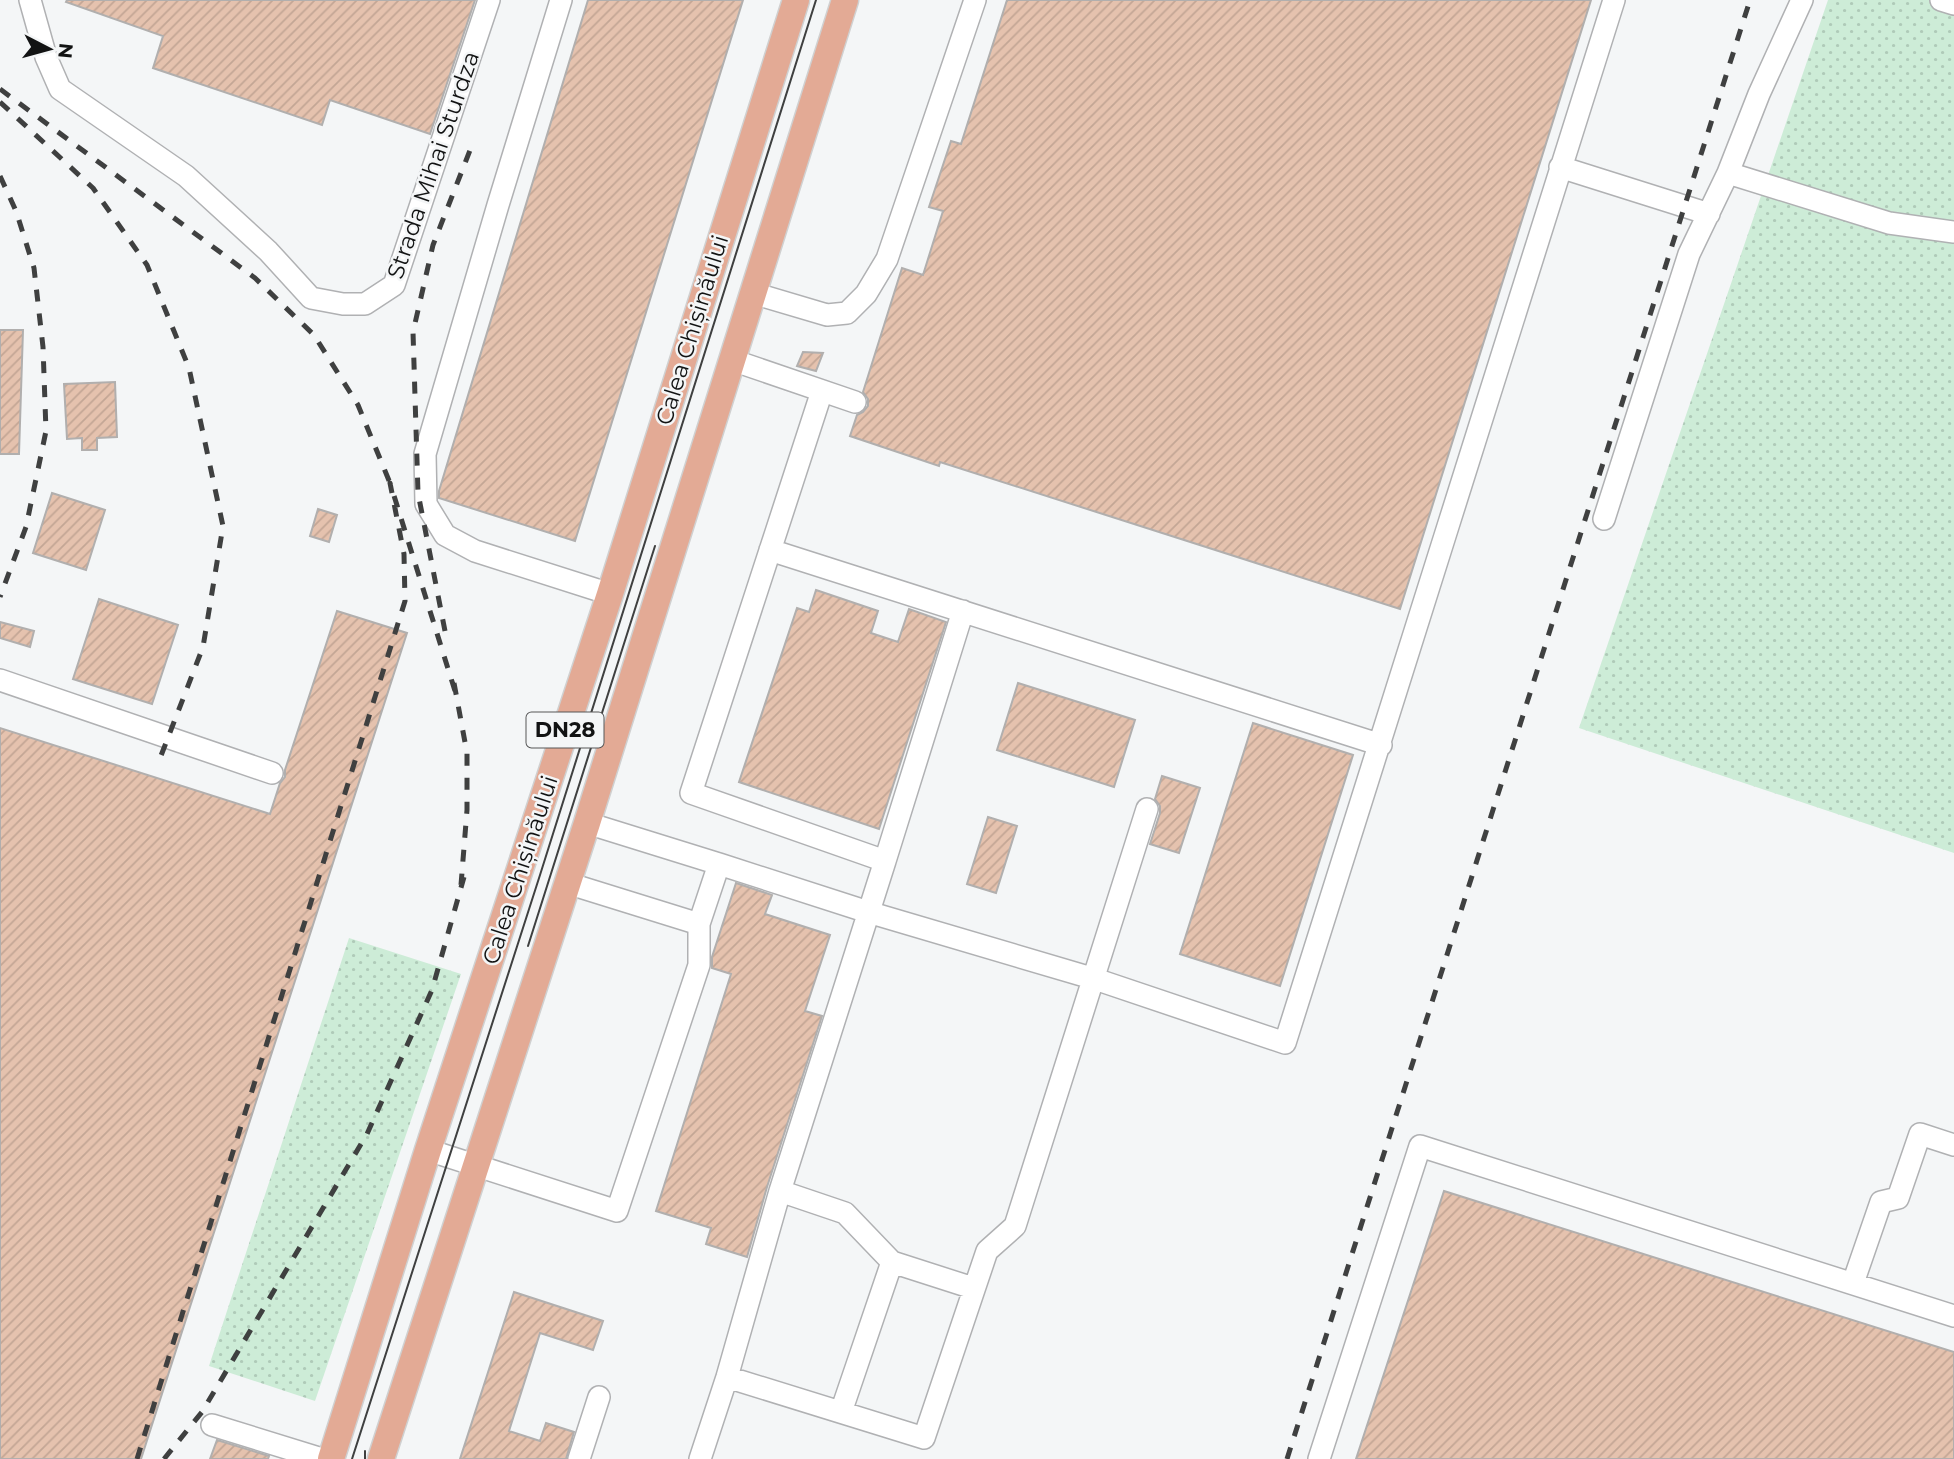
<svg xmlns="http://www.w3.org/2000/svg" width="1954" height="1459" font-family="Montserrat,sans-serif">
<defs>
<pattern id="grass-dots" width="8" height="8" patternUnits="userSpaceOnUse" patternTransform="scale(1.75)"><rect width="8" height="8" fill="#cdecd7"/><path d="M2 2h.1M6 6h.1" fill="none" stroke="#afcab8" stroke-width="1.8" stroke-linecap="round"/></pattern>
<pattern id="building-hatch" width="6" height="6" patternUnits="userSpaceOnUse" patternTransform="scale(1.75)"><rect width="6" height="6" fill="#e5c2ae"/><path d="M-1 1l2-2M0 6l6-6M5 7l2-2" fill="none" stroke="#c3a695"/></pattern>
</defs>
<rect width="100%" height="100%" fill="#f4f6f7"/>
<path fill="url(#grass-dots)" d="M1828,0h126v853l-375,-125z
M349,938l112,36 -146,427 -106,-35z"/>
<path fill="url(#building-hatch)" stroke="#b1afae" stroke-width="2" d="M67,0h408l-45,134 -100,-34 -8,25 -169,-57 10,-32 -97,-34z
M588,0h155l-168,541 -136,-43v-7z
M1007,0h584l-191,609 -460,-147 -1,4 -89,-30 7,-21 6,-3 5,-6v-7l-5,-7 39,-124 21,7 20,-64 -14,-4 22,-66 10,3z
M0,330h23l-4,124h-19z
M803,352l20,1 -7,18 -19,-5z
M115,382l2,55 -20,1v12h-15v-12l-15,1 -3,-55z
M52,493l53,17 -19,60 -53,-17z
M318,509l19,6 -8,27 -19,-6z
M816,590l62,21 -7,22 27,9 11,-33 37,13 -67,207 -140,-47 58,-174 12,4z
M99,599l79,26 -26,79 -79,-25z
M337,611l70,22 -266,826h-141v-731l270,86 10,-31 5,-6v-7z
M0,622l34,9 -4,16 -30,-9z
M1018,683l117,37 -21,67 -117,-37z
M1253,723l100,32 -73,231 -100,-32z
M1162,776l38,12 -21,65 -29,-9 10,-31v-7l-5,-7z
M988,817l29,9 -21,67 -29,-9z
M736,883l36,12 -7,19 65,21 -25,76 17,5 -55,171 -20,70 -41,-13 5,-16 -55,-17 75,-237 -19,-6v-11z
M1444,1191l510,161v107h-598z
M514,1292l89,29 -10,29 -53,-17 -31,98 31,10 6,-18 28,9 -8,27h-106z
M217,1440l52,16 -1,3h-58z"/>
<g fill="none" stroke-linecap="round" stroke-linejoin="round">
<defs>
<path id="minor" d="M30,0l16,57 14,32 126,87 82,75 43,47 32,6h22l29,-19 95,-285
M561,0l-63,205 -73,249 1,50 19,31 30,16 135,43
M1941,0l13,4
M1560,167l149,47
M1728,173l161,50 65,9
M753,293l74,22 20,-2 19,-19 21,-35 88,-259
M732,360l123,42
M1604,519l85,-265 39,-81 31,-79 43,-94
M770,550l611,195
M0,680l272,93
M885,861l78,-250
M719,864l149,48 227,67 190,64c112,-347 217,-696 329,-1043
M567,883l132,41
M428,1150l189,61 82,-246v-41l20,-60 -132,-41
M780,1191l65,22 47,49 81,26
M1853,1283l28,-81 17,-4 22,-64 34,11
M727,1377l197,61 63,-187 28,-25 132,-417
M841,1412l51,-150
M212,1425l110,34
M579,1459l20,-62
M700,1459l27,-82 53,-186 105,-330 -194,-68 131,-402
M1319,1459l101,-313 534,170"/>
<path id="major" d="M331,1459l97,-309 182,-556 186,-594
M381,1459l206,-636 258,-823"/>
</defs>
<use href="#minor" stroke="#b0b1b3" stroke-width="24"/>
<use href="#major" stroke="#d0d0d0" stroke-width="29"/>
<use href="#minor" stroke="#fff" stroke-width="21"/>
<use href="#major" stroke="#e3aa95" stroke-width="26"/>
<path stroke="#3f4040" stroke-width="2" d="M528,946l127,-400
M365,1451v8
M352,1459l188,-584 276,-875"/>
<path stroke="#3f4040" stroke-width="5" stroke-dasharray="12 12" stroke-linecap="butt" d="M0,89l255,189 59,57 44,70 32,78
M0,102l93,86 54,77 42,103 34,158 -20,121 -46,119
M0,176l16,35 18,57 9,79 3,84 -20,96 -26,70
M445,631l-27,-138 -5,-161 20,-87 41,-105
M454,683l13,70v57l-6,75
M137,1459l268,-858 -1,-47 -14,-71 65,208
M164,1459l38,-47 165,-278 65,-144 32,-113
M1287,1459l463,-1459"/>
</g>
<g text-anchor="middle" stroke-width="5" stroke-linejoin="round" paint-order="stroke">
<rect fill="#f4f6f7" stroke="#565757" stroke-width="2" x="526.5" y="712.5" width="77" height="35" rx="5"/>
<g font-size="21" font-weight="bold" fill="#121313">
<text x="565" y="737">DN28</text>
</g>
<g font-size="23" fill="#121313" stroke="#f4f6f7">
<text transform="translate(433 165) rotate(-71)" y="8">Strada Mihai Sturdza</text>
<text transform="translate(692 330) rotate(-73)" y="8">Calea Chișinăului</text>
<text transform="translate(520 870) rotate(-72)" y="8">Calea Chișinăului</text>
</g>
</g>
<g transform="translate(49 49) rotate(96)" stroke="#f4f6f7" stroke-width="5" paint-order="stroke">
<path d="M0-5L12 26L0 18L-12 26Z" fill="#121313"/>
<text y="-10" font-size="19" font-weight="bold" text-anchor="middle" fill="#121313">N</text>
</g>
</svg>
